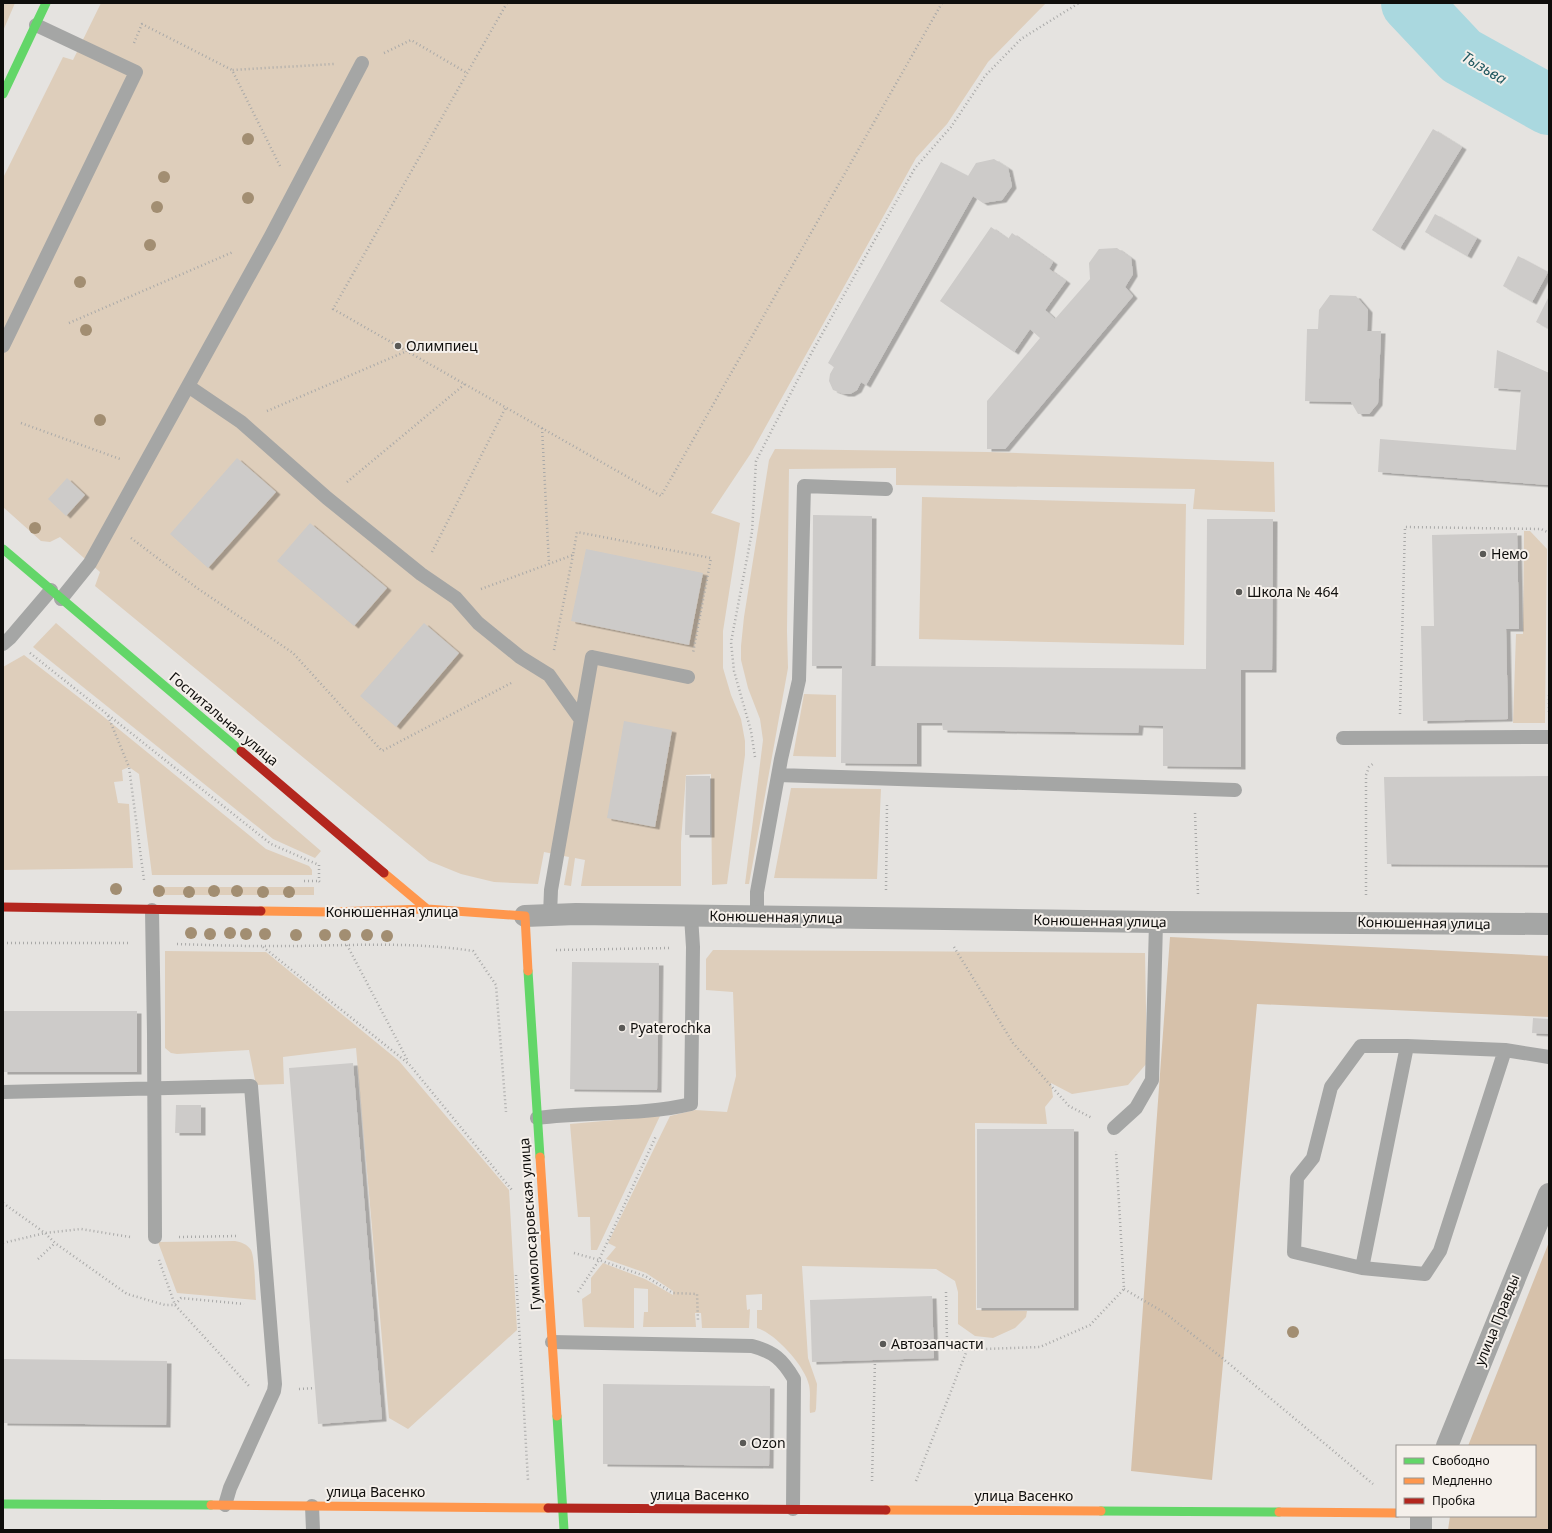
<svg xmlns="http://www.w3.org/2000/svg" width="1552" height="1533" font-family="'Noto Sans',sans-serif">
<defs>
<filter id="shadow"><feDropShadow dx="4.5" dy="2.5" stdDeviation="0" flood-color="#0004"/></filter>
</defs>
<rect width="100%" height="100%" fill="#e5e3e0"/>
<path fill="#decebb" d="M3,3h12l-12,28z
M101,3h945l-58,59 -41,62 -31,34 -165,295 -40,60 29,10 -17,108v37l8,27 10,24 4,22v14l-18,129 -15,1 -1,-111 -25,1 -5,67v44h-100l4,-26 -10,-2 -4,28 -7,-1 5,-28 -25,-5 -6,32 -44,-2 -33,-8 -32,-13 -334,-275 5,-14 -40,-35 -10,5 -9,-1 -38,-34v-329l60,-121 10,3z
M775,449l212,3 287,10 1,50 -82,-3 2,-20 -299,-4v-17l-107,1 -2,162 1,37 -39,216h-4l18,-144 -3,-21 -12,-31 -7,-28v-14l3,-29 25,-157z
M922,497l264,7 -2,141 -265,-6z
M1524,531h6l17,18 -2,174h-32l3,-89h7z
M56,623l265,228 -6,7 -42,-19 -240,-192z
M24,655l75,58 167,136 43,17 3,4v5h-160l-13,-101 -10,-7 -7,3 1,11 -9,1 4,21 11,1 4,64 -130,2v-203z
M804,694l32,1v62l-43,-1z
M791,788l90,1 -4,90 -103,-1z
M153,887h161v8h-160z
M713,950l432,3 2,110 -19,22 -56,9 -21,-11 2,14 -8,10 2,17 -72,-1 1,187 51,1 -1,6 -11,11 -22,10 -18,-2 -17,-12v-32l-3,-11 -19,-12 -134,-3 6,92 9,26 -1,25 -1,3 -5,1c-1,-9 1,-19 -1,-28 -4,-19 -34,-52 -52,-57v-18h5v-16l-16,1 1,15 3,-1 -1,19h-47l-1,-15h-6l1,14h-53l1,-15h4v-23l-14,-1v40l-50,-1 -2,-28 9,-6v-15l12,-15 42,16 28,16v-4l-27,-18 -40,-14 10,-12 -8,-4 62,-127 25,-6 32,2 9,-36 -3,-84 -27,-2v-31z
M165,951l101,1 133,109 110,129 8,140 -109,99 -19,-11 -33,-370 -73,9 1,27 -28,1 -7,-35 -72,4 -6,-1 -6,-5z
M660,1116l-63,134h-6l-1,-33h-12l-8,-93z
M235,1241c6,1 12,3 16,9 4,8 4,39 5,50l-79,-7 -19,-51z"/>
<path fill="#d6c1aa" d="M1170,937l379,19v61l-292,-13 -45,476 -81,-9z
M1549,1242v288h-101l2,-14h85v-70h-67z"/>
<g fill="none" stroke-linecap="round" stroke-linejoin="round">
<path stroke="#aad8df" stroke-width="60" d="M1411,3l50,53 88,49"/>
</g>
<path fill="#cdcbc9" filter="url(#shadow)" d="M1433,129l29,18 -62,101 -28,-18z
M994,159l14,9 4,18 -10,14 -19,3 -10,-7 -107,189 -5,-3 -4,8 -7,4h-6l-11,-4 -4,-9 1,-7 4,-7 -6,-4 113,-201 27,14 8,-13z
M1435,214l42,24 -10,18 -42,-24z
M991,227l17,12 4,-6 41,29 -4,7 17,12 -21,29 10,9 35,-40 -1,-16 10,-14 18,-1 14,10 2,16 -8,13 8,9 -128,153h-18v-48l53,-63 -10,-9 -16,23 -74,-51z
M1518,256l30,16 -16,30 -29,-16z
M1330,295l26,1 12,14 -1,21h14l-3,72 -9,11h-11l-7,-12 -46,-1 2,-72h11l1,-19z
M1549,296v33l-13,-7z
M1497,350l52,23v112l-171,-13 2,-33 136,11 5,-60 -27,-2z
M237,458l39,34 -68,76 -38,-34z
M67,478l18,17 -19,21 -18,-17z
M813,515l59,1 -1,150 335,3 1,-150h66l-1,151h-31v97l-78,-1v-40l-24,-1 -1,8 -195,-3 -1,-7h-25v41l-76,-1 1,-97h-30z
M310,523l77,65 -33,38 -77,-65z
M1517,533l2,96h-13l2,90 -85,2 -2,-95h13l-2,-91z
M586,549l117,24 -14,72 -118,-24z
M424,623l35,30 -63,74 -36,-31z
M624,721l48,9 -17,97 -48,-9z
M686,776h24v59h-25z
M1549,776v89l-162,-1 -3,-87z
M572,962l87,1 -2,127 -87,-1z
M3,1011h134v61h-134z
M1533,1018l16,1v15l-17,-1z
M353,1063l29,356 -64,5 -29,-356z
M176,1105h25v28h-26z
M977,1129h97v179h-97z
M932,1296l2,62 -122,4 -2,-62z
M3,1359l164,2 -1,64 -163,-2z
M603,1384l167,2 -1,80 -166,-2z"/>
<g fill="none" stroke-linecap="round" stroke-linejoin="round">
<path stroke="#a9a9a8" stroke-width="2.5" stroke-dasharray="1 3" stroke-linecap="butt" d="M507,3l-174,306 328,187 281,-493
M134,43l8,-19 90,46
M384,53l27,-13 56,33
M280,166l-48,-96 102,-6
M69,323l164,-71
M267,411l140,-60
M21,423l99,36
M542,428l7,136
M347,482l118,-98
M131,538l66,50 96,65 89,98 131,-69
M432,552l74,-145
M481,589l92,-34 4,-23 134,26 -18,95
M554,650l19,-95
M30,653l241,191 48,21v16l2,2
M1549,712v-18
M1400,714l5,-187 136,2 8,4
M108,716l21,51 15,113
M755,757l-4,-26 -17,-60 -3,-29 21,-110 4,-71 56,-109 103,-184 36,-41 34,-51 36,-37 58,-36
M1195,813l3,81
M304,881h15
M886,890l1,-87
M1366,895v-120l3,-8 5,-4
M3,943h125
M177,944c29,1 57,2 86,2 70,1 141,-6 210,5l23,34 10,127
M347,945l61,116
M263,947l146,117 103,126
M954,947l59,96 56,63 23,12
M556,950l113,-2
M3,1203l42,30 10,10 72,51 38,11h10l6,-7 63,6
M179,1237l59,-1
M3,1243l42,-10 36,-4 49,8
M574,1253l25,7 46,16 28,17 24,1 1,27
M38,1259l17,-16
M159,1260l16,45 74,81
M516,1275l12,205
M1124,1289l41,24 56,44 152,127
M578,1292l21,-32 57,-124
M946,1292l1,49 9,9 84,-3 50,-22 34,-36 -8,-138
M299,1389l16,-1
M872,1481l3,-121
M916,1481l51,-131"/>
<path stroke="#a5a6a5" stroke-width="14" d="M3,346l133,-274 -100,-47
M188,386l53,36 86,76 94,76 35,24 22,25 42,34 29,18 32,45
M61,599l29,-36 181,-327 91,-173
M3,644l7,-6 41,-48
M1343,738l206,-1
M778,775l457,15
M152,910l2,123 1,204
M550,915l1,-25 41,-233 96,20
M757,916v-24l24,-133 18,-79 5,-194 82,3
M1407,1046h-46l-30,41 -18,71 -16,20 -3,74 68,16 63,6 15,-23 65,-201 44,7
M3,1092l248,-6 24,298 -1,7 -44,97 -5,17
M537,1118c51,-7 104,-2 154,-14l2,-157 -2,-31
M1114,1128l22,-20 16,-28 4,-158
M1362,1268l45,-222 98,4
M552,1342l200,4c22,6 30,13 42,33l-1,130
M312,1506l1,24"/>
<path stroke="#a5a6a5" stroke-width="22" d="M525,916l51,-2 580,8 393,2
M1447,1446l102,-252
M1421,1516v14"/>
<path stroke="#63d668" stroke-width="9" d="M3,94l43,-91
M3,549l238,202
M528,971l12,186
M557,1416l7,114
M3,1504l208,1
M1101,1511l178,1"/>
<path stroke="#ff974d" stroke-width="9" d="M384,873l43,36
M261,911l69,1 97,-3 98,7 3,55
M540,1157l17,259
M211,1505l337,3
M886,1510l215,1
M1279,1512l118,1"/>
<path stroke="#b3261e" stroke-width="9" d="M241,751l143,122
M3,907l258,4
M548,1508l338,2"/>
</g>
<g fill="#a28e72">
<circle cx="248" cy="139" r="6"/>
<circle cx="164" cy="177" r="6"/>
<circle cx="248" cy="198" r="6"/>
<circle cx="157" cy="207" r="6"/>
<circle cx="150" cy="245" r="6"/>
<circle cx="80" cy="282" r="6"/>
<circle cx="86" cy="330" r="6"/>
<circle cx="100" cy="420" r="6"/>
<circle cx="35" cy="528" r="6"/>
<circle cx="116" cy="889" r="6"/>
<circle cx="159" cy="891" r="6"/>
<circle cx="214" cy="891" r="6"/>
<circle cx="237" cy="891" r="6"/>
<circle cx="189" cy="892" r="6"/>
<circle cx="263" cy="892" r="6"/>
<circle cx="289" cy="892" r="6"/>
<circle cx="191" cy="933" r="6"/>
<circle cx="230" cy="933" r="6"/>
<circle cx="210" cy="934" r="6"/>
<circle cx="246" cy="934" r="6"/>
<circle cx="265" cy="934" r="6"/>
<circle cx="296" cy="935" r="6"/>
<circle cx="325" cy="935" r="6"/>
<circle cx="345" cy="935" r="6"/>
<circle cx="367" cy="935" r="6"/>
<circle cx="387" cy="936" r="6"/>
<circle cx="1293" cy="1332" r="6"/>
</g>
<g fill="#5a5956" stroke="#f5f0eb" stroke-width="1.5">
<circle cx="398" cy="346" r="4"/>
<circle cx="1483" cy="554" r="4"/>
<circle cx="1239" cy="592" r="4"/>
<circle cx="622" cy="1028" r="4"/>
<circle cx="883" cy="1344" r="4"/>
<circle cx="743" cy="1443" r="4"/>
</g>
<g text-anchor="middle" stroke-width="4" stroke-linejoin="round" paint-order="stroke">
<g font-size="14" fill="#0f0e0c" stroke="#f5f0eb" text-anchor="start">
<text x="406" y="351">Олимпиец</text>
<text x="1491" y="559">Немо</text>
<text x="1247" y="597">Школа № 464</text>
<text x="630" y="1033">Pyaterochka</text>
<text x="891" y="1349">Автозапчасти</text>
<text x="751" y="1448">Ozon</text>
</g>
<g font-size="14" fill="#0f0e0c" stroke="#f5f0eb">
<text transform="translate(224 719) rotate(40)" y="5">Госпитальная улица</text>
<text x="392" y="917">Конюшенная улица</text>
<text transform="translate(776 917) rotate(1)" y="5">Конюшенная улица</text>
<text transform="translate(1100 921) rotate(1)" y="5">Конюшенная улица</text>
<text transform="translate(1424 923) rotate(1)" y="5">Конюшенная улица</text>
<text transform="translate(530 1224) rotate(-94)" y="5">Гуммолосаровская улица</text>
<text transform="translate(1497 1320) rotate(-68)" y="5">улица Правды</text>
<text x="376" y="1497">улица Васенко</text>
<text x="700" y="1500">улица Васенко</text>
<text x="1024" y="1501">улица Васенко</text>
</g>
<g font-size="15" font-style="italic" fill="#1f575f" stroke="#f5f0eb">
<text transform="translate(1484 68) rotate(31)" y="5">Тызьва</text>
</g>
</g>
<rect width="1552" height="1533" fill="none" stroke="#0f0e0c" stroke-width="8"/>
<rect x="1396" y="1445" width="140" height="72" fill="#f5f0eb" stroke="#999692"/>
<rect x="1404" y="1458" width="20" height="6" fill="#63d668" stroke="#999692"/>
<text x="1432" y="1465" font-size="12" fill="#0f0e0c">Свободно</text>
<rect x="1404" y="1478" width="20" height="6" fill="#ff974d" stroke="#999692"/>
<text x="1432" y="1485" font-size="12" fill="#0f0e0c">Медленно</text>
<rect x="1404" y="1498" width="20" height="6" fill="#b3261e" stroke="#999692"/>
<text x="1432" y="1505" font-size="12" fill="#0f0e0c">Пробка</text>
</svg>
